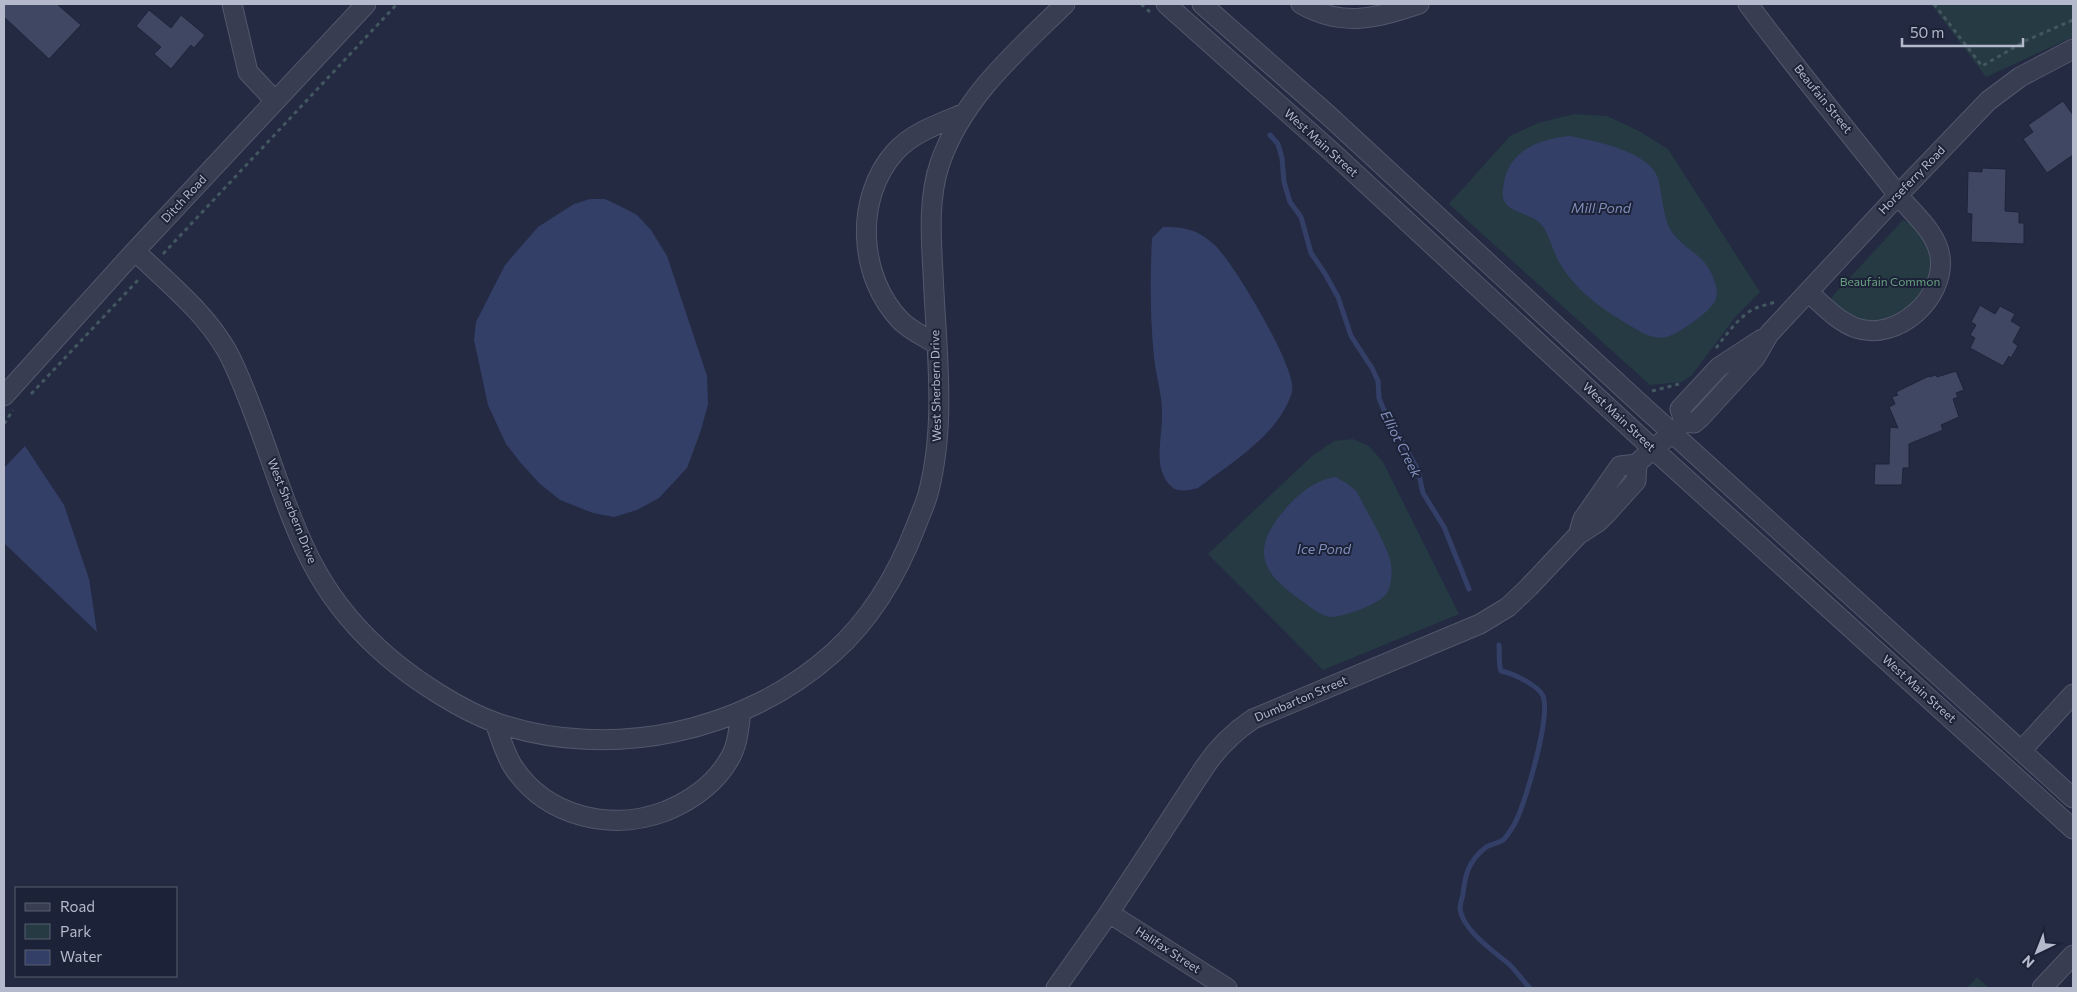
<svg xmlns="http://www.w3.org/2000/svg" width="2077" height="992" font-family="Commissioner,sans-serif">
<rect width="100%" height="100%" fill="#232a42"/>
<path fill="#253a43" d="M1931,4h142v33l-87,40z
M1574,114l33,2 32,15 29,18 92,143 -23,23 -45,60 -10,7 -32,3 -201,-181 61,-68 28,-13z
M1903,220c53,25 27,96 -24,102 -5,0 -11,2 -15,1 -5,-1 -10,-5 -14,-7 -9,-6 -14,-8 -19,-18z
M1353,439l16,7 14,16 76,152 -136,56 -115,-116 104,-98 22,-15z
M1977,977l12,11h-22z"/>
<path fill="#343f68" d="M1569,136c24,4 81,16 89,42 4,14 5,42 14,54 14,20 35,22 43,51 2,6 3,12 0,18 -6,12 -36,32 -48,36 -8,2 -19,-1 -26,-5 -31,-18 -63,-37 -82,-70 -6,-11 -9,-24 -15,-34 -8,-14 -28,-13 -38,-24 -5,-6 -3,-15 -2,-22 6,-32 36,-43 65,-46z
M590,199h15l19,9 13,7 14,15 16,26 40,120 1,28 -7,26 -14,38 -28,30 -22,12 -23,7 -21,-4 -33,-13 -21,-17 -19,-21 -14,-18 -18,-39 -14,-65 2,-18 29,-57 33,-38 36,-23z
M1163,227c16,0 30,1 43,11 5,4 11,8 14,13 17,19 78,119 72,141 -13,43 -60,70 -94,96 -8,2 -20,5 -26,-1 -20,-18 -10,-47 -10,-70 1,-20 -6,-40 -8,-60 -4,-40 -4,-80 -2,-119z
M25,446l39,59 25,74 8,53 -93,-89v-75z
M1336,477l13,8 8,7c7,15 33,58 34,72 1,10 1,21 -5,30 -6,10 -43,23 -55,23 -11,-1 -20,-10 -29,-16 -38,-26 -52,-48 -21,-87 14,-17 32,-34 55,-37z"/>
<g fill="none" stroke-linecap="round" stroke-linejoin="round">
<path stroke="#343f68" stroke-width="5" d="M1270,135l8,9 4,14 2,24 6,20 11,15 10,36 13,19 14,25 13,39 21,32 6,13 1,17 4,10 35,62 5,23 21,34 25,62
M1499,645c1,9 -1,17 2,26 11,2 37,14 42,25 8,20 -18,110 -29,129 -3,4 -7,12 -11,15 -6,4 -13,4 -18,8 -16,13 -20,26 -22,46 -1,5 -3,10 -3,15 3,22 35,43 50,56 7,7 13,16 20,23"/>
</g>
<path fill="#3f4763" stroke="#1e2439" d="M4,4h53l24,21 -32,34 -45,-42z
M149,10l22,18 10,-13 24,20 -11,13 -3,-3 -20,24 -17,-15 7,-7 -25,-21z
M2063,101l10,14v40l-26,18 -24,-34 10,-7 -5,-7z
M1982,168l24,1 -1,42 14,1v11h5v21l-53,-2 1,-28 -5,-1 1,-42 14,1z
M1980,305l15,9 5,-8 15,8 -4,7 10,6 -8,15 5,4 -7,12 -2,-2 -6,10 -33,-18 5,-10 -5,-3 6,-10 -5,-3z
M1956,371l8,19 -8,3 2,4 -5,2 6,18 -18,8 2,5 -34,14v24h-6l-1,17h-28l1,-21h14l1,-37 8,1 -9,-21 6,-3 -3,-7 6,-2 -2,-3 33,-16v1l7,-2 1,2z"/>
<g fill="none" stroke-linecap="round" stroke-linejoin="round">
<defs>
<path id="minor" d="M232,4l16,68 27,29
M1166,4l166,148 320,296 421,381
M1202,4l126,111 308,285 437,398
M1301,4c42,24 76,14 118,0
M1748,4c48,65 100,127 150,191 15,19 38,36 42,61 6,42 -43,86 -84,72 -19,-7 -34,-24 -48,-36
M135,251c33,32 69,60 92,100 12,22 21,47 30,71 18,48 35,106 60,150 18,32 43,61 71,85 28,24 74,54 109,66 113,38 247,10 336,-70 38,-34 65,-80 83,-127 4,-11 9,-21 12,-32 19,-71 8,-148 5,-221 -2,-36 -5,-75 7,-110 23,-66 76,-111 125,-159
M936,344c-11,-7 -26,-14 -35,-23 -43,-44 -47,-123 -6,-169 18,-20 46,-29 70,-39
M4,396l131,-145 231,-247
M1684,422l10,1 7,-6 54,-59 14,-24 129,-139 90,-94 32,-24 53,-28
M1684,422l-4,-13 39,-42 43,-28
M1578,535l5,-16 37,-53 17,-2
M495,722c5,15 9,29 17,43 33,52 99,67 154,46 26,-11 50,-28 64,-53 8,-14 9,-31 11,-47
M2021,751l52,-57
M1109,913l118,75
M1056,988l53,-75 95,-145c14,-21 28,-35 49,-49l227,-95 28,-17 21,-20 49,-52 20,-13 9,-9 29,-32 1,-17c14,-16 32,-26 47,-42
M2042,988l31,-33"/>
</defs>
<use href="#minor" stroke="#52586c" stroke-width="21"/>
<path stroke="#435760" stroke-width="3" stroke-dasharray="4 4" stroke-linecap="butt" d="M1141,4l9,8
M1934,4l48,62 45,-26 46,-20
M163,254l234,-250
M1716,348c11,-14 21,-29 36,-38 7,-4 15,-5 23,-8
M1652,391l27,-7
M31,394l109,-116
M4,424l9,-14"/>
<use href="#minor" stroke="#383d52" stroke-width="19"/>
</g>
<g text-anchor="middle" stroke-width="4" stroke-linejoin="round" paint-order="stroke">
<g font-size="12" fill="#b4b9cc" stroke="#1c2237">
<text transform="translate(1823 99) rotate(51)" y="4">Beaufain Street</text>
<text transform="translate(1321 143) rotate(42)" y="4">West Main Street</text>
<text transform="translate(1912 180) rotate(-46)" y="4">Horseferry Road</text>
<text transform="translate(184 199) rotate(-47)" y="4">Ditch Road</text>
<text transform="translate(936 386) rotate(-91)" y="4">West Sherbern Drive</text>
<text transform="translate(1619 417) rotate(43)" y="4">West Main Street</text>
<text transform="translate(292 511) rotate(68)" y="4">West Sherbern Drive</text>
<text transform="translate(1919 689) rotate(42)" y="4">West Main Street</text>
<text transform="translate(1301 699) rotate(-23)" y="4">Dumbarton Street</text>
<text transform="translate(1168 950) rotate(33)" y="4">Halifax Street</text>
</g>
<g font-size="12" fill="#699f80" stroke="#1c2237">
<text x="1890" y="286">Beaufain Common</text>
</g>
<g font-size="14" font-style="italic" fill="#818eba" stroke="#1c2237">
<text x="1601" y="213">Mill Pond</text>
<text transform="translate(1401 444) rotate(63)" y="5">Elliot Creek</text>
<text x="1324" y="554">Ice Pond</text>
</g>
</g>
<rect width="2077" height="992" fill="none" stroke="#b4b9cc" stroke-width="10"/>
<rect x="15" y="887" width="162" height="90" fill="#1c2237" stroke="#595e73"/>
<rect x="25" y="903" width="25" height="8" fill="#383d52" stroke="#595e73"/>
<text x="60" y="912" font-size="15" fill="#b4b9cc">Road</text>
<rect x="25" y="924" width="25" height="15" fill="#253a43" stroke="#595e73"/>
<text x="60" y="937" font-size="15" fill="#b4b9cc">Park</text>
<rect x="25" y="950" width="25" height="15" fill="#343f68" stroke="#595e73"/>
<text x="60" y="962" font-size="15" fill="#b4b9cc">Water</text>
<g transform="translate(2037 952) rotate(223)" stroke="#1c2237" stroke-width="4" paint-order="stroke">
<path d="M0-4L9 19L0 12L-9 19Z" fill="#b4b9cc"/>
<text y="-8" font-size="14" font-weight="bold" text-anchor="middle" fill="#b4b9cc">N</text>
</g>
<path d="M1902 38v8h121v-8" fill="none" stroke="#b4b9cc" stroke-width="2.5"/>
<text x="1910" y="38" font-size="15" fill="#b4b9cc" stroke="#1c2237" stroke-width="4" paint-order="stroke">50 m</text>
</svg>
